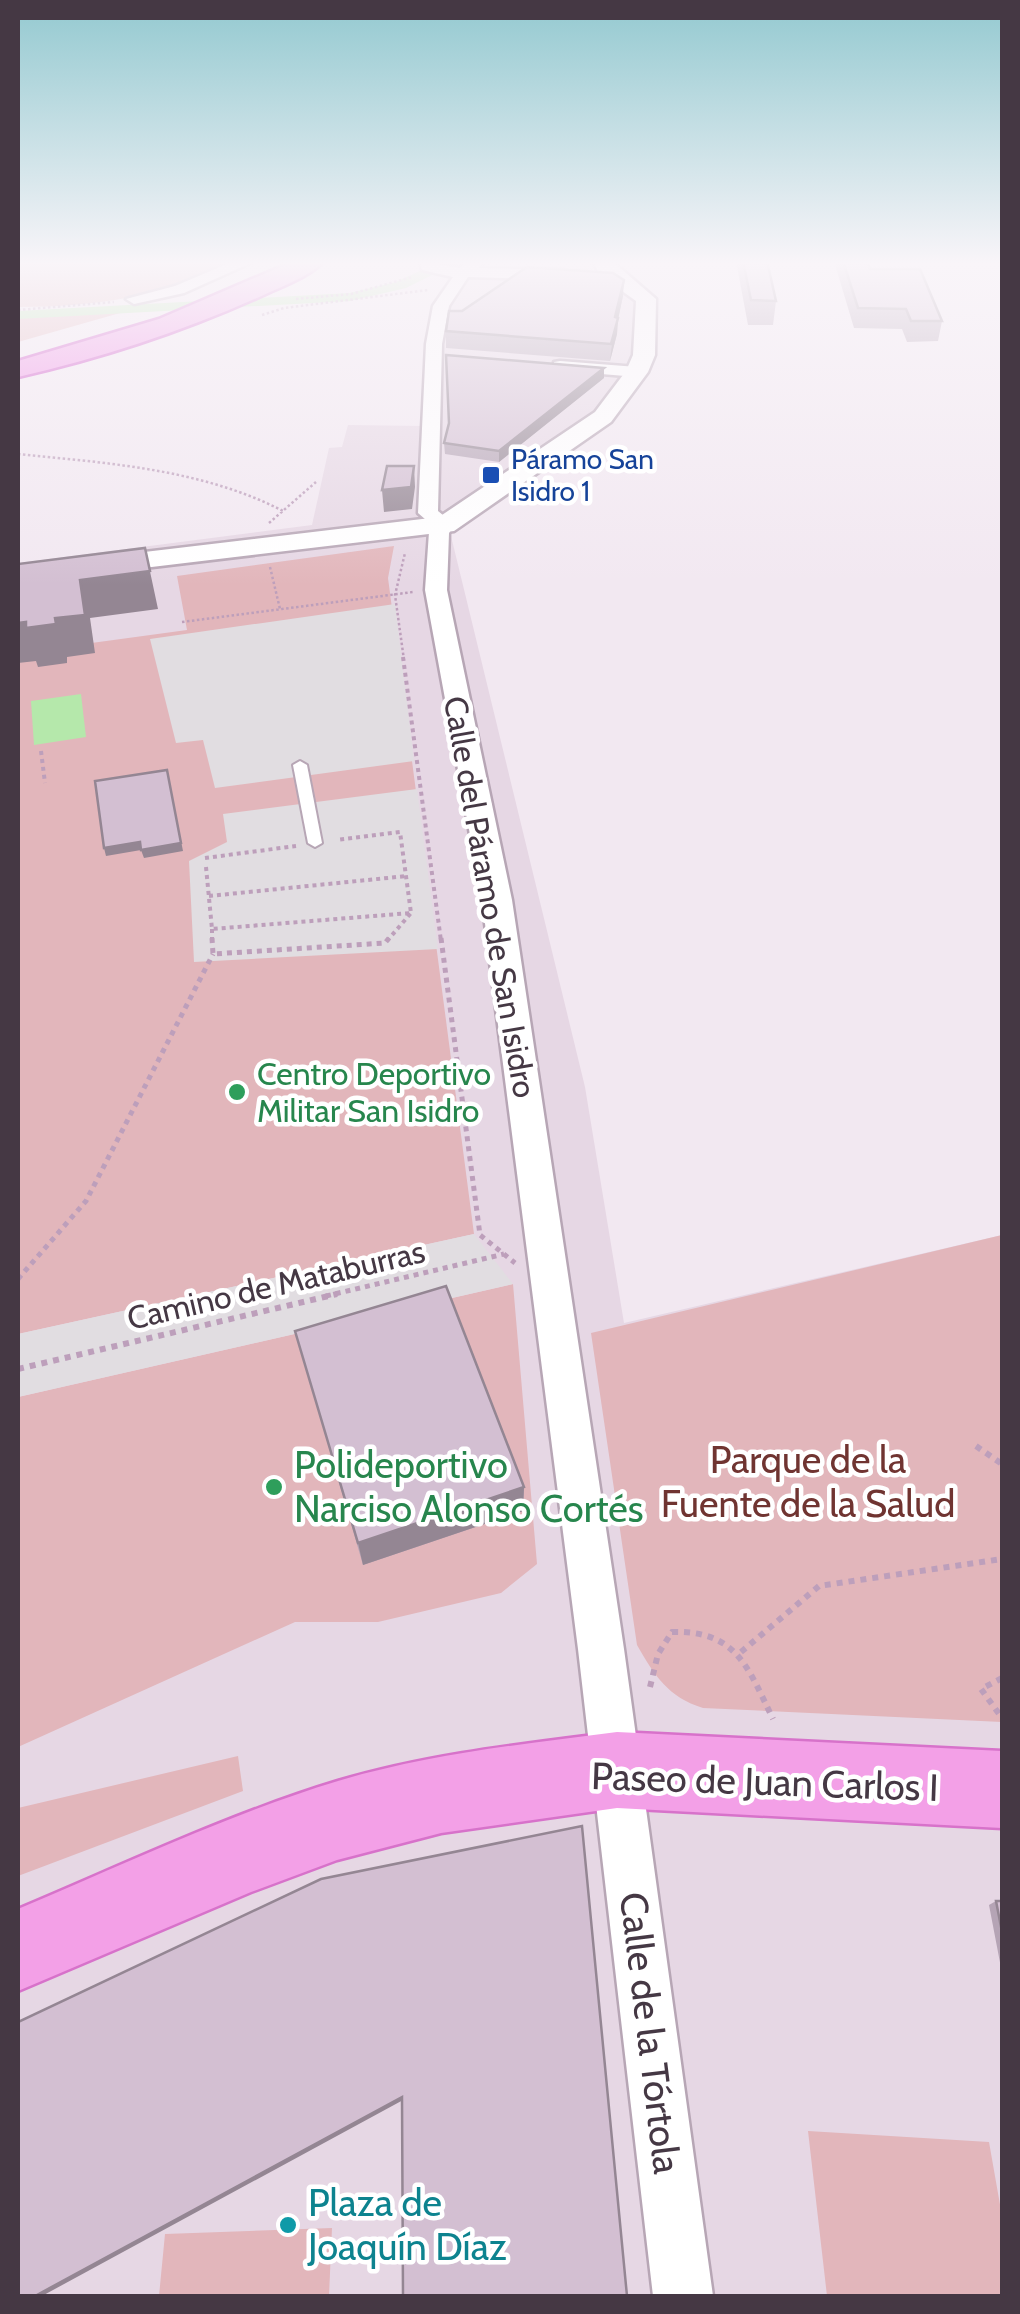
<svg xmlns="http://www.w3.org/2000/svg" width="1020" height="2314" font-family="Cabin,sans-serif">
<rect width="100%" height="100%" fill="#f2e8f1"/>
<path fill="#e6d7e4" d="M473,261h126l-7,7 4,6 45,18 -10,97 -187,147h7l134,551 39,236 378,-88v1061h-984v-1733l294,-38 17,-77 13,-1 6,-22 75,1 17,-110z"/>
<path fill="#e2b6bb" d="M215,261l17,5c-74,30 -134,41 -214,41v-45z
M101,312l19,1 -102,29v-25z
M394,546l-6,32 86,656 -456,100v-681l169,-23 -10,-54z
M1002,1235v487l-299,-14c-35,-11 -48,-32 -66,-63l-46,-312z
M513,1284l24,280 -36,29 -123,29h-83l-277,125v-350z
M238,1756l5,35 -225,85v-68z
M808,2131l181,11 13,74v80h-175z
M332,2228l-3,68h-170l6,-62z"/>
<path fill="#e1dde1" d="M395,604l19,157 -199,27 -12,-48 -27,3 -26,-104z
M417,789l21,160 -244,13 -5,-101 38,-19 -4,-28z
M474,1234l39,50 -495,113v-63z"/>
<path fill="#b5e8ab" d="M81,694l5,43 -52,8 -3,-44z"/>
<g fill="none" stroke-linecap="round" stroke-linejoin="round">
<path fill="#b5e8ab" fill-rule="evenodd" d="M441,261h19l-54,27 -56,13 -332,18v-8l332,-18 46,-11z"/>
<defs>
<path id="service" d="M300,761l7,4 15,78 -7,4 -7,-4 -15,-78z"/>
<path id="minor" d="M234,261h21l-71,32 -50,11 -8,-5 49,-13z
M420,261l40,7 8,-7h17l-7,7 86,2 8,5 -8,5 -96,-3 -19,29 -7,38 -4,167 17,14 -6,8 -2,57 65,310 112,749 89,647h-60l-75,-647 -96,-749 -57,-310 4,-58 4,-6 -15,-13 8,-169 7,-38 20,-29 -31,-7z
M560,361l77,6 9,5 -9,5 -83,-7v-8z"/>
<path id="tertiary" d="M593,261h19l44,38 -1,56 -7,17 -37,50 -157,109 -436,52v-16l421,-50 156,-105 31,-41 7,-16 3,-54 -36,-26z"/>
<path id="primary" d="M617,1732l385,19v77l-385,-20 -176,25 -104,27 -86,32 -233,99v-82c105,-44 211,-95 320,-128 91,-27 185,-37 279,-49z"/>
<path id="trunk" d="M294,261h30c-13,14 -36,23 -54,31 -80,37 -167,66 -252,85v-16l141,-42z"/>
</defs>
<use href="#service" stroke="#b7a6b5" stroke-width="4"/>
<use href="#minor" stroke="#b7a6b5" stroke-width="5"/>
<use href="#tertiary" stroke="#b7a6b5" stroke-width="5"/>
<use href="#primary" stroke="#d772ca" stroke-width="5"/>
<use href="#trunk" stroke="#cc48c4" stroke-width="5"/>
<path stroke="#bd9fbb" stroke-width="2.5" stroke-dasharray="2.5 2.5" stroke-linecap="butt" d="M296,299l55,-5 61,-17
M18,310l96,-8
M262,315l22,-7 144,-18
M18,454c89,9 184,15 265,57
M269,523l47,-41
M270,567l10,42
M182,622l231,-30
M404,660l-9,-65 10,-42"/>
<path stroke="#bd9fbb" stroke-width="4" stroke-dasharray="4 4" stroke-linecap="butt" d="M403,657l38,284
M41,751l4,32
M205,858l91,-12
M206,867l6,62 199,-16 -11,-81 -63,8
M209,896l198,-20
M212,929v12
M387,941l24,-28"/>
<path stroke="#bd9fbb" stroke-width="5" stroke-dasharray="5 5" stroke-linecap="butt" d="M212,938l1,16 172,-11 4,-5
M441,938l39,297 35,28
M18,1279l68,-78 127,-247
M326,1296l178,-42"/>
<path stroke="#bd9fbb" stroke-width="6" stroke-dasharray="6 6" stroke-linecap="butt" d="M18,1369l319,-75
M976,1446l26,18
M741,1652l78,-66 183,-27
M1002,1678l-21,11 21,29
M650,1687l8,-33 14,-22c65,-2 76,36 101,87"/>
<use href="#service" fill="#fff" fill-rule="evenodd"/>
<use href="#minor" fill="#fff" fill-rule="evenodd"/>
<use href="#tertiary" fill="#fff" fill-rule="evenodd"/>
<use href="#primary" fill="#f3a0e7" fill-rule="evenodd"/>
<use href="#trunk" fill="#f08ce5" fill-rule="evenodd"/>
</g>
<path fill="#b5a4b5" d="M736,261h31l9,40 -3,24h-25z
M834,261h33l3,8 72,52 -4,20 -31,1 -5,-13 -48,-1z
M623,296l-5,22 -1,16 -7,27 -164,-13v-17l16,-20z
M604,378l-105,84 -54,-8 -1,-11z
M295,1331l229,156 -1,24 -160,54z
M996,1901h6v72l-13,-68z"/>
<path fill="#948693" d="M624,280l-1,16 -5,24v-2l-1,16 -7,27 5,-44z
M604,368v10l-105,84v-11z
M414,466l1,21 -3,22 -28,3 -2,-22z
M145,548l13,61 -68,9 5,35 -28,4v6l-29,4 -2,-6 -18,2v-40l62,-43z
M167,770l16,81 -39,7 -3,-8 -35,6 -2,-8z
M524,1487l-1,24 -160,54 -5,-22z
M402,2097l3,2 -363,197h-7z"/>
<path fill="#d3bfd2" stroke="#948693" stroke-width="2.5" d="M743,261h24l9,40 -25,-1z
M843,261h24l3,8h50l22,52h-31l-5,-12 -48,-1z
M527,267l86,6 11,7 -9,37 3,1 -7,26 -165,-13 3,-20h13z
M446,355l158,13 -105,83 -55,-8 5,-20z
M387,466h27l-3,21 -29,3z
M145,548l5,23 -70,9 5,35 -30,3 1,6 -30,4v-6l-8,1v-59z
M167,770l14,73 -40,7 -1,-8 -36,6 -9,-67z
M446,1286l78,201 -166,56 -63,-212z
M582,1826l45,470h-224l-1,-199 -367,199h-17v-274l303,-143z
M996,1901h6v31z"/>
<linearGradient id="sky" x2="0" y2="1"><stop stop-color="#93c9d0"/><stop offset="0.45" stop-color="#f9f5f9"/><stop offset="1" stop-color="#f9f5f9" stop-opacity="0"/></linearGradient>
<rect width="1020" height="585" fill="url(#sky)"/>
<rect fill="#1a4fb4" stroke="#fff" stroke-width="4" x="481" y="465" width="20" height="20" rx="5"/>
<g fill="#2e9e5b" stroke="#fff" stroke-width="4">
<circle cx="237" cy="1092" r="10"/>
<circle cx="274" cy="1487" r="10"/>
</g>
<circle fill="#0f9aa8" stroke="#fff" stroke-width="4" cx="288" cy="2225" r="10"/>
<g text-anchor="middle" stroke-width="9" stroke-linejoin="round" paint-order="stroke">
<g font-size="28" fill="#164399" stroke="#fff" text-anchor="start">
<text x="511" y="469">Páramo San<tspan x="511" dy="32">Isidro 1</tspan></text>
</g>
<g font-size="32" fill="#453844" stroke="#fff">
<text transform="translate(490 897) rotate(80)" y="11">Calle del Páramo de San Isidro</text>
<text transform="translate(276 1285) rotate(-13)" y="11">Camino de Mataburras</text>
</g>
<g font-size="32" fill="#27864d" stroke="#fff" text-anchor="start">
<text x="257" y="1085">Centro Deportivo<tspan x="257" dy="37">Militar San Isidro</tspan></text>
</g>
<g font-size="38" fill="#703431" stroke="#fff">
<text x="808" y="1473">Parque de la<tspan x="808" dy="44">Fuente de la Salud</tspan></text>
</g>
<g font-size="38" fill="#27864d" stroke="#fff" text-anchor="start">
<text x="294" y="1478">Polideportivo<tspan x="294" dy="44">Narciso Alonso Cortés</tspan></text>
</g>
<g font-size="38" fill="#453844" stroke="#fff">
<text transform="translate(765 1782) rotate(2)" y="13">Paseo de Juan Carlos I</text>
<text transform="translate(650 2033) rotate(83)" y="13">Calle de la Tórtola</text>
</g>
<g font-size="38" fill="#0d838f" stroke="#fff" text-anchor="start">
<text x="308" y="2216">Plaza de<tspan x="308" dy="44">Joaquín Díaz</tspan></text>
</g>
</g>
<rect width="1020" height="2314" fill="none" stroke="#453844" stroke-width="40"/>
</svg>
